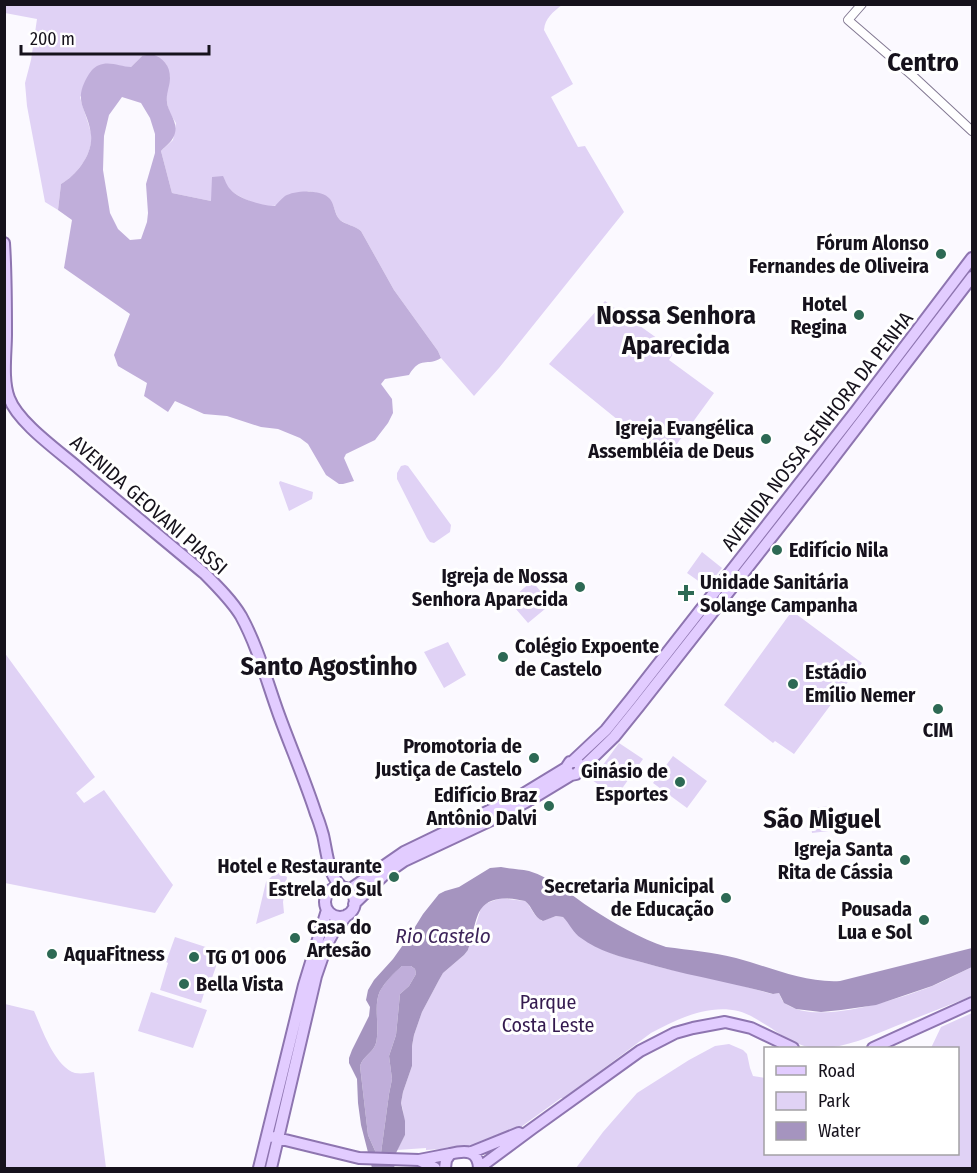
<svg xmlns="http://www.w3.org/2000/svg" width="977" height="1173" font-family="'Fira Sans Condensed',sans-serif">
<rect width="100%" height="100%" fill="#fbf9ff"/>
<path fill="#e0d2f5" d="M4,5h558c-9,7 -17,13 -18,25l29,54 -22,13 27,50 7,-1 39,66 -125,156 -25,28 -33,-38 -3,-7 -44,-61 -33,-59c-7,-6 -16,-6 -22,-12 -3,-4 -4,-9 -6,-14 -4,-10 -14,-11 -24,-14 -10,4 -26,14 -36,15 -12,2 -35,-9 -44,-17l-18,12 -39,-8 -11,-42 12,-11 3,-17 -7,-11 -2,-10v-12l3,-12 -4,-14 -24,-8 -11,11h-8l-14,-3 -29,33c3,12 8,24 11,36 3,20 -14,42 -30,51l-3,26 -13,-8 -18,-96 -2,-23 6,-23 6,-41 -32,-6z
M605,301l70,50 -6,9 45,33 -48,66 -117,-95z
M405,465l3,1 43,59 -1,7 -16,11 -4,-1 -3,-4 -30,-59v-6l4,-7z
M280,481l33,11 -1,7 -23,12 -10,-28z
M702,552l20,16 -15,19 -20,-14z
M532,581l19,23 -23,19 -19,-22z
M792,611l70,52 -68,91 -19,-13 -2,2 -49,-38z
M448,642l18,33 -22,13 -20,-36z
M4,652l91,125 -19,16 8,10 20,-13 69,95 -18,28 -150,-30z
M619,743l24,16 -27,38 -24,-17z
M673,756l34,25 -20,27 -34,-25z
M834,806l3,24 -25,3 -3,-25z
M277,871l10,6 -4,25 1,11 -28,11 10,-42z
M501,898l24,3 3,3 7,11 7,6 14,-5 7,1 34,30 19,8 47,13 69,15 40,11 7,-1c2,4 3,9 7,11 31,22 112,-5 144,-17 15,-6 29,-14 42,-20v29c-25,10 -51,20 -76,30 -25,10 -52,23 -79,22 -16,0 -33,-11 -46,-20 -10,-6 -21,-14 -33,-17 -30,-7 -61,8 -87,22l-87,65h-3l-47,34 -42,15 -46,3v-2l-29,2 8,-15 -2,-25 -2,-7 2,-11 9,-26v-20l2,-11 8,-23 17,-32 4,-7 21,-18 4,-5 13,-42 6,-5z
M175,937l46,15 -9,26 -3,-1 -8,26 -41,-13 8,-27 -2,-1z
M151,992l56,18 -14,38 -55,-17z
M5,1004l29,7c8,18 21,56 41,62 6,1 13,0 19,-1l12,96h-101z
M972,1013v155h-396l27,-36 34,-39 52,-33 26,-14 14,-2 14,6 4,4 3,14 3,8 12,2 1,76h192v-106h-27l10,-21z"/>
<path fill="#c0aeda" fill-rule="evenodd" d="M152,54c11,4 18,11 18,24 0,8 -4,15 -3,24 1,11 11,19 8,31 -2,8 -8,12 -14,18l11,42 39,8 1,-24 11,-1c2,4 4,10 7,13 8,10 33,17 45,17 3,-3 6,-7 10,-10 10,-6 37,-7 45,3 5,6 4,15 10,21 6,5 14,5 21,11l33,59 44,61 3,7c-14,9 -20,-3 -32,17l-24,4 -4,5 11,15 1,14 -5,10 -13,17 -29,14 -2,4 10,23 -11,3h-4l-13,-9 -18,-31 -8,-6 -22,-9 -17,-2 -34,-11 -23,-2 -29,-13 -7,11 -24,-16 3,-13 -29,-17 -4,-11 16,-41 -66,-46 8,-48 -14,-10 3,-26c16,-9 32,-30 30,-49 -3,-27 -20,-32 -2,-61 4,-6 8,-9 14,-10 9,-2 19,3 28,3l11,-11zM122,97l19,6 9,15 5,16v19l-9,31 2,29 -1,9 -6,17 -11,1 -12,-11 -8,-16 -7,-43 1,-34 5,-21z
M402,966h9l4,3 1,5 -7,12 -9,8 -4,41 -7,21 3,23 -3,15 -8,59h-5l-8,-18 -8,-69c3,-10 13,-13 16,-23 4,-16 -3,-38 4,-52 5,-9 14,-19 22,-25z"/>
<path fill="#a594bf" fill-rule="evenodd" d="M501,867c9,2 19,2 28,4 23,7 43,25 63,38 23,15 48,29 74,38 23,3 47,5 70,11 34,9 68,25 104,23l132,-33v19l-40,19 -56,19 -35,5 -20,2 -25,-3 -12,-6 -5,-10 -6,1c-44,-12 -88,-19 -132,-32 -20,-5 -43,-11 -60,-24 -8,-5 -11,-14 -18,-21l-7,-1 -13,5c-10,-4 -10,-14 -18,-20 -14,-3 -34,-6 -44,8 -6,8 -9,30 -13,41l-4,5 -21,18 -4,7 -17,32 -8,23 -2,11v20l-9,26 -2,11 4,18v14l-13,26 3,7h-23l-11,-43 -3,-22 -1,-24 -8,-16v-5l3,-8 17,-34 1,-9 -4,-7 2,-10 6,-10 19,-21 17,-24 13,-21 16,-20 6,-3 14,-4 31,-19zM402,966h9l4,3 1,5 -7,12 -9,8 -4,41 -7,21 3,23 -3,15 -8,59h-5l-8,-18 -8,-69c3,-10 13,-13 16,-23 4,-16 -3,-38 4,-52 5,-9 14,-18 22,-25z"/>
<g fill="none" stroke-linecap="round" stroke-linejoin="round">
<defs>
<path id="minor" d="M862,4l-14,16 66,57 58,54"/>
<path id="major" d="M4,243c2,30 2,61 2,91 0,19 -4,46 3,64 9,24 47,51 67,68 42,36 86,72 129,108 13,13 27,27 36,42 17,31 26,66 38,99 12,33 26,65 37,99 3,7 5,14 7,21 4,17 5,40 18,51
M573,761l33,-31 25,-31 225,-288 116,-153
M580,770l34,-33 25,-31 186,-237 147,-192
M325 902a15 15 0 1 1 30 0a15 15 0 1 1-30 0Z
M349,890l55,-38 116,-56 46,-28 4,-6h7l3,3v5l-4,4 -5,1 -3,-3 -2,-4
M354,904l30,-29 20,-14 96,-45 33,-18 38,-23
M873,1048l99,-45
M273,1137l86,21 60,2 31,-6
M472,1152l47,-19
M419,1160l16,8
M259,1168l45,-183 23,-75
M271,1168l45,-192 11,-32 6,-11 14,-18
M445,1168l1,-8 4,-6c16,-4 28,-4 29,14l54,-40 107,-77 35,-18 18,-5 32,-6 26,6 42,20"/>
</defs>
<use href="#minor" stroke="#827892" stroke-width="10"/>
<use href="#major" stroke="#8e75b0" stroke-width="14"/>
<use href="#minor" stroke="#fff" stroke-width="8"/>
<use href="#major" stroke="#e2ccff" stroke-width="10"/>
</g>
<g fill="#2d6954" stroke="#fff" stroke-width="2">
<circle cx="941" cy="254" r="6"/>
<circle cx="859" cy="315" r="6"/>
<circle cx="766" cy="439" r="6"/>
<circle cx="777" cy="550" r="6"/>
<circle cx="580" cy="587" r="6"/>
<path d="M683 584h6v6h6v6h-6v6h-6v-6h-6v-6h6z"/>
<circle cx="503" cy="657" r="6"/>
<circle cx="793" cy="684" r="6"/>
<circle cx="938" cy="709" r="6"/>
<circle cx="534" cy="758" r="6"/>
<circle cx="680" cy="782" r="6"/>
<circle cx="549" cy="806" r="6"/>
<circle cx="905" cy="860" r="6"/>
<circle cx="394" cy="877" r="6"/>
<circle cx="726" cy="898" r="6"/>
<circle cx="924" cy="920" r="6"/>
<circle cx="295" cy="938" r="6"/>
<circle cx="52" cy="954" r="6"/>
<circle cx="194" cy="957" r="6"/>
<circle cx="184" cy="984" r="6"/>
</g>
<g text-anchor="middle" stroke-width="6" stroke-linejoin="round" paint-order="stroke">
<g font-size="20" font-weight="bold" fill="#16121c" stroke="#fff" text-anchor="end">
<text x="929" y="250">Fórum Alonso<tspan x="929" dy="23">Fernandes de Oliveira</tspan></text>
<text x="847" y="311">Hotel<tspan x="847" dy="23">Regina</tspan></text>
<text x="754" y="435">Igreja Evangélica<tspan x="754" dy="23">Assembléia de Deus</tspan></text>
<text x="789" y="557" text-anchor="start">Edifício Nila</text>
<text x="568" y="583">Igreja de Nossa<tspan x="568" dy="23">Senhora Aparecida</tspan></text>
<text x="700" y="589" text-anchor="start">Unidade Sanitária<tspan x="700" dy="23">Solange Campanha</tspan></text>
<text x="515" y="653" text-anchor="start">Colégio Expoente<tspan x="515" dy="23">de Castelo</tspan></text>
<text x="805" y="679" text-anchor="start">Estádio<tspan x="805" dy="23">Emílio Nemer</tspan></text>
<text x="938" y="737" text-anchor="middle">CIM</text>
<text x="522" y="753">Promotoria de<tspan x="522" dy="23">Justiça de Castelo</tspan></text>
<text x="668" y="778">Ginásio de<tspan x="668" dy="23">Esportes</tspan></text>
<text x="537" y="802">Edifício Braz<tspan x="537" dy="23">Antônio Dalvi</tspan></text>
<text x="893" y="856">Igreja Santa<tspan x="893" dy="23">Rita de Cássia</tspan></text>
<text x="382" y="873">Hotel e Restaurante<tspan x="382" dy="23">Estrela do Sul</tspan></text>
<text x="714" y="893">Secretaria Municipal<tspan x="714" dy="23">de Educação</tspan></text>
<text x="912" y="916">Pousada<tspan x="912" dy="23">Lua e Sol</tspan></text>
<text x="307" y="934" text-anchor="start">Casa do<tspan x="307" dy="23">Artesão</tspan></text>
<text x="64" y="961" text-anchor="start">AquaFitness</text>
<text x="206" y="964" text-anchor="start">TG 01 006</text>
<text x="196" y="991" text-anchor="start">Bella Vista</text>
</g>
<g font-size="20" fill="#16121c" stroke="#fff">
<text transform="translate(817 431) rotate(-52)" y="7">AVENIDA NOSSA SENHORA DA PENHA</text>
<text transform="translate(149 505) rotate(41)" y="7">AVENIDA GEOVANI PIASSI</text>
</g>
<g font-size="20" fill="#341a4f" stroke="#fff">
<text x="548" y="1009">Parque<tspan x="548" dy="23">Costa Leste</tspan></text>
</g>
<g font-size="21" font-style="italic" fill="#3e255a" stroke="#fff">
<text x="443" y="943">Rio Castelo</text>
</g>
<g font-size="26" font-weight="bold" fill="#16121c" stroke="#fff">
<text x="923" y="71">Centro</text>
<text x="676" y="324">Nossa Senhora<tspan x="676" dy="30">Aparecida</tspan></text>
<text x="329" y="675">Santo Agostinho</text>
<text x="822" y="828">São Miguel</text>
</g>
</g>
<rect width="977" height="1173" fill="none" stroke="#16121c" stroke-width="12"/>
<rect x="764" y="1047" width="195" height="108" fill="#ffffff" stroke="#a2a0a4" stroke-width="1.5"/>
<rect x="776" y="1066" width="30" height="9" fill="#e2ccff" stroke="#a2a0a4" stroke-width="1.5"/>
<text x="818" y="1077" font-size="18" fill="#16121c">Road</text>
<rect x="776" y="1092" width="30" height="18" fill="#e0d2f5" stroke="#a2a0a4" stroke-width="1.5"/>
<text x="818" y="1107" font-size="18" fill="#16121c">Park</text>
<rect x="776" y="1122" width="30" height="18" fill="#a594bf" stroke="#a2a0a4" stroke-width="1.5"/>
<text x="818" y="1137" font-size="18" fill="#16121c">Water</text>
<path d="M21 45v9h188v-9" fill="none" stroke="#16121c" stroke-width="3"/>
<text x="30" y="45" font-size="18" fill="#16121c" stroke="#ffffff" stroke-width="4.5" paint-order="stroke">200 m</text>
</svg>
